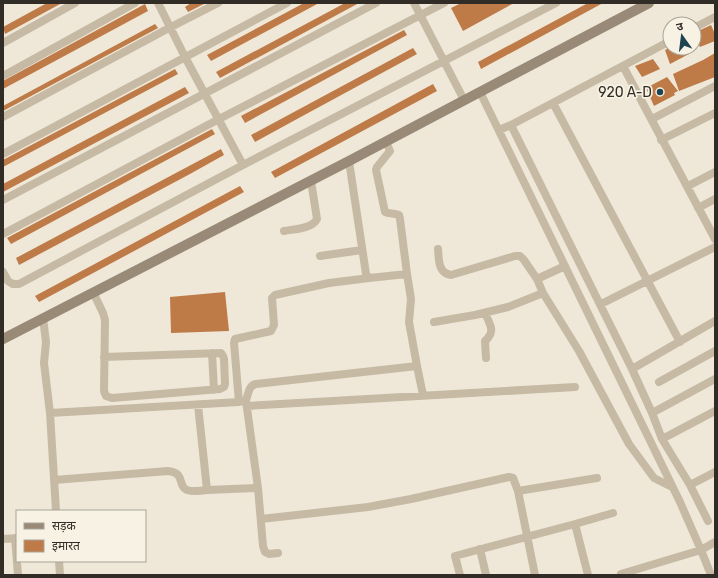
<svg xmlns="http://www.w3.org/2000/svg" width="718" height="578" font-family="Rubik,'Noto Sans Devanagari',sans-serif">
<rect width="100%" height="100%" fill="#efe8d8"/>
<path fill="#be7a47" d="M47,3h15l-57,31 -2,-7z
M191,3h15l-18,9 -3,-5z
M304,3h15l-108,58 -4,-6z
M345,3h14l-139,75 -4,-6z
M461,3h53l-51,28 -12,-23z
M588,3h15l-122,66 -3,-7z
M145,4l3,7 -145,78v-8z
M155,24l3,4 -155,83v-5z
M711,25l4,9v7l-15,6 -6,-14z
M404,30l3,5 -162,88 -4,-7z
M413,48l4,6 -120,65 -42,23 -4,-7z
M669,48h17l3,6 -19,10 -5,-14z
M715,53v24l-36,14 -6,-17 30,-14z
M653,59l7,10 -18,8 -7,-11z
M175,69l3,5 -175,93v-7z
M667,77l11,14 -4,2 1,2 -21,11 -8,-18z
M433,84l4,7 -162,87 -4,-6z
M185,87l4,6 -186,99v-8z
M212,129l3,5 -204,110 -4,-6z
M221,149l3,6 -34,19 -171,91 -3,-7z
M240,186l4,6 -162,87 -43,23 -4,-6z
M225,292l4,39 -58,2 -1,-36z"/>
<g fill="none" stroke-linecap="round" stroke-linejoin="round">
<path stroke="#c6baa5" stroke-width="8" d="M158,3l27,54 58,108
M414,3l50,97
M694,28l21,-11
M3,43l72,-40
M623,66l92,173
M3,76l132,-73
M480,92l200,410 21,48 14,-8
M553,103l127,239
M3,117l166,-89 49,-25
M652,119l63,-33
M511,125l121,244 20,44 10,26 28,46 18,36
M499,130l12,-5 159,-84
M661,140l54,-27
M386,142l4,9 -13,16 -1,3 9,42c4,2 9,1 14,3l1,4 7,55
M3,154l284,-151
M688,186l27,-14
M3,200l373,-197
M698,208l17,-9
M284,231c10,-2 28,-2 33,-12l-6,-38
M3,234l216,-115 225,-116
M438,249c1,11 0,24 13,26l64,-19h5l4,4 13,19
M320,256l42,-6
M565,266l-28,13 6,14 36,58 50,93 25,34 18,9
M3,272l5,9 5,3h6l224,-119 313,-162
M93,292l10,21 2,7 -1,71 2,5 6,2 108,-9 4,-2 1,-3 -1,-25 -1,-3 -2,-3 -117,4
M601,304l114,-57
M485,313c5,12 11,18 0,28l1,17
M43,318l3,24 -2,21 6,50 6,98
M434,322l41,-7 33,-8 35,-14
M212,353l2,37
M417,366l6,29
M632,369l83,-48
M659,382l56,-31
M246,401l12,87 5,58 2,6 4,2 9,-1
M239,402l-5,-59 1,-4 36,-8 3,-6 -2,-27 3,-3 54,-12 40,-5
M198,405l9,85 51,-2
M247,406l328,-19
M50,413l189,-11 7,-2c3,-7 2,-14 10,-16l161,-18 -8,-44 2,-23 -4,-25 -38,4 -3,-4 -17,-113
M652,413l63,-34
M662,439l53,-28
M54,480l114,-9c18,2 9,15 19,19 6,2 14,1 20,0
M690,485l25,-13
M518,491l79,-13
M261,519l107,-12 43,-8 98,-22 4,1 5,13 17,84
M15,538l3,37
M3,539l14,-1
M480,549l6,26
M59,561l1,14
M621,574l80,-24 10,25
M460,575l-5,-19 120,-32
M588,575l-13,-51 38,-11"/>
<path stroke="#998a77" stroke-width="10" d="M3,339l346,-178 300,-158"/>
</g>
<circle fill="#1e4451" stroke="#f7f2e4" stroke-width="1.5" cx="660" cy="92" r="4"/>
<g text-anchor="middle" stroke-width="3.5" stroke-linejoin="round" paint-order="stroke">
<g font-size="14" fill="#322c26" stroke="#f7f2e4" text-anchor="end">
<text x="652" y="97">920 A-D</text>
</g>
</g>
<rect width="718" height="578" fill="none" stroke="#322c26" stroke-width="8"/>
<rect x="16" y="510" width="130" height="52" fill="#f7f2e4" stroke="#a8a398"/>
<rect x="24" y="523" width="20" height="6" fill="#998a77" stroke="#a8a398"/>
<text x="52" y="530" font-size="12" fill="#322c26">सड़क</text>
<rect x="24" y="540" width="20" height="12" fill="#be7a47" stroke="#a8a398"/>
<text x="52" y="550" font-size="12" fill="#322c26">इमारत</text>
<g transform="translate(682 36) rotate(346)"><circle r="19" fill="#f7f2e4" stroke="#a8a398"/>
<path d="M0-3L7 15L0 10L-7 15Z" fill="#1e4451"/>
<text y="-6" font-size="11" font-weight="bold" text-anchor="middle" fill="#322c26">उ</text>
</g>
</svg>
